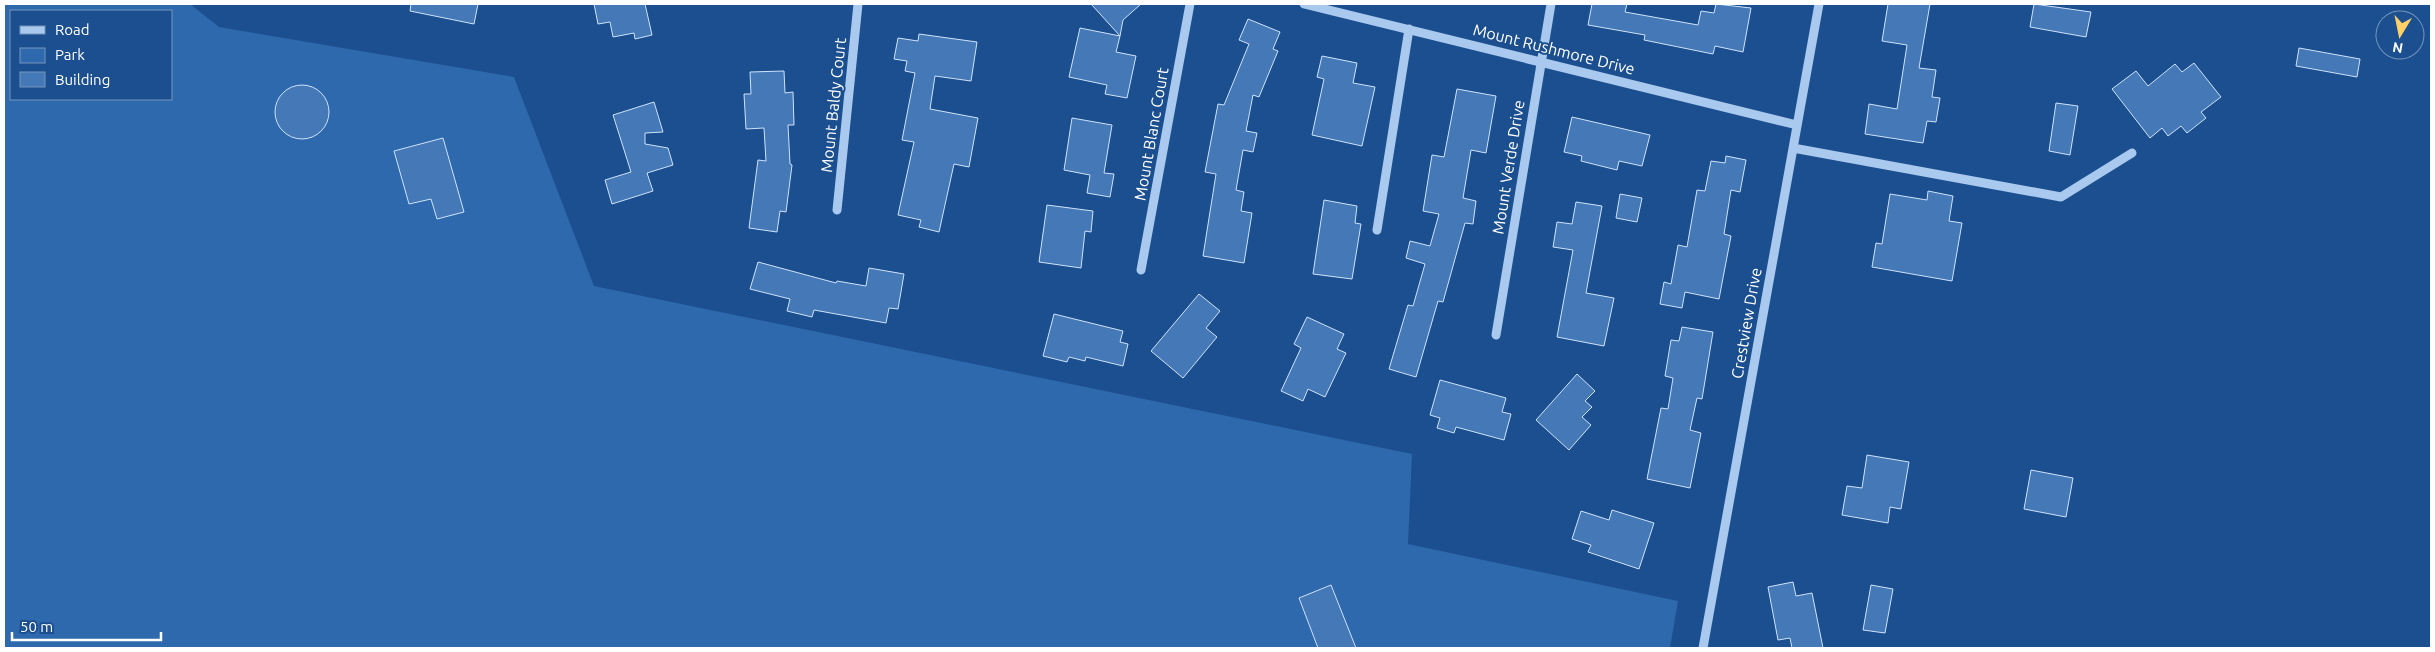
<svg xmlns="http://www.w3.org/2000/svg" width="2435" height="652" font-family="Ubuntu,sans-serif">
<rect width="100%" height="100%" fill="#1b4f8f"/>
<path fill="#2e69ad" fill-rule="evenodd" d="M4,4h186l29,23 295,50 80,209 818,168 -4,90 270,57 -8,47h-1666zM11,11h160v88h-160z"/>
<path fill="#4478b7" stroke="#cfe3fa" d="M411,4h67l-4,20 -64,-13z
M594,4h51l7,31 -17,4 -1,-6 -21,4 -3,-15 -12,2z
M1091,4h50l-18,16 -3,16z
M1592,4h35l-2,8 73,13 3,-14 13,2 2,-9 35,4 -8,44 -28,-6 -2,8 -69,-14 1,-5 -57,-10z
M1888,4h42l-11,64 17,2 -4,27 8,1 -4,24 -9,-1 -4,22 -58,-9 4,-30 28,5 10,-64 -25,-4z
M2034,4l57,8 -5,25 -56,-10z
M1248,19l32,13 -7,17 5,2 -19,46 -6,-2 -7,36 11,2 -4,19 -10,-2 -7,40 8,2 -3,19 11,2 -8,50 -41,-7 13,-82 -11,-2 13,-68 6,1 25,-61 -10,-4z
M1080,28l40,8 -4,16 20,4 -9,42 -22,-4 2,-9 -38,-8z
M919,34l58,8 -6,39 -36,-5 -5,33 48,9 -9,49 -15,-3 -15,68 -20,-5 2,-7 -23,-5 16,-73 -12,-2 13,-67 -10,-2 2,-10 -13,-2 4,-21 20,3z
M2299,48l61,11 -3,18 -61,-11z
M1322,56l35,7 -4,20 22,4 -13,59 -50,-11 12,-56 -7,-2z
M2194,63l27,34 -20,15 5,6 -19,15 -6,-7 -13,10 -6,-8 -12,10 -38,-49 24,-18 12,15 27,-22 7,8z
M784,71l1,22 8,-1 1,33h-6l2,39 2,1 -6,47 -6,-1 -3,21 -28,-4 9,-68 8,1 -2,-33 -18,1 -2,-35h7l-1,-22z
M275 112a27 27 0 1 1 54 0a27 27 0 1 1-54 0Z
M1457,89l39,7 -10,57 -15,-3 -8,48 13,3 -3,23 -8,-1 -22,79 -5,-1 -22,76 -27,-8 19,-64 5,1 12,-42 -19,-6 4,-17 20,5 9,-32 -16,-3 9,-56 12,2z
M654,102l9,30 -18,1v11l23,4 5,17 -26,8 6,18 -41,13 -7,-24 26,-8 -18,-57z
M2056,103l22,3 -8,49 -21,-4z
M1572,117l78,18 -8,31 -23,-5 -2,9 -36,-9 1,-5 -18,-4z
M1072,118l40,7 -8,48 10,1 -4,23 -23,-4 3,-18 -26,-5z
M443,138l21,74 -27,7 -6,-20 -22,5 -15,-53z
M1726,156l20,4 -6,32 -9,-2 -7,44 7,2 -12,63 -34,-7 -3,16 -22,-4 4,-22 7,2 7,-39 9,2 10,-57 8,1 6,-30 14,2z
M1928,191l25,5 -4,25 13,2 -10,58 -80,-14 4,-24 6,1 8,-50 37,6z
M1620,194l22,4 -5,24 -21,-4z
M1324,200l33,6 -2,17 6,1 -9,55 -39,-5z
M1576,202l26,4 -16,87 28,5 -10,48 -47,-9 16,-87 -20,-3 4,-25 15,2z
M1047,205l46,6 -2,21 -6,-1 -4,37 -42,-6z
M758,262l78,21 1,-2 29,5 3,-18 35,6 -6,35 -9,-1 -3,15 -72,-13 -2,7 -25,-6 3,-12 -40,-10z
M1199,294l21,17 -14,17 11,9 -34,41 -32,-27z
M1054,314l69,17 -3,11 8,2 -5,22 -37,-9 -1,4 -16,-4 -2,5 -24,-6z
M1307,317l37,17 -7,15 9,4 -21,44 -17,-8 -5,12 -22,-10 20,-43 -7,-4z
M1682,327l31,5 -11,67 -5,-1 -7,32 11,3 -11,55 -43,-9 14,-71 7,1 5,-31 -8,-2 6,-36 8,1z
M1577,374l18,17 -10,10 7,6 -10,10 9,8 -22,25 -33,-30z
M1440,380l66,18 -4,14 9,2 -7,26 -48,-13 -2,6 -17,-5 3,-10 -10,-3z
M1867,455l42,7 -8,47 -11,-2 -2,16 -46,-8 5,-29 15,2z
M2031,470l42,8 -7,39 -42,-8z
M1612,510l42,13 -15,46 -51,-17 3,-7 -19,-6 9,-28 28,9z
M1793,582l3,14 16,-3 11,55h-31l-2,-10 -12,2 -10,-53z
M1331,585l25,63h-38l-19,-50z
M1871,585l22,4 -8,44 -22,-3z"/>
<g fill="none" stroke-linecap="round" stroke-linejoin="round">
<path stroke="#a9c9ee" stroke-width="9" d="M1304,4l493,121
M1793,148l268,49 71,-44
M837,210l21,-206
M1377,230l32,-201
M1141,270l49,-266
M1496,335l55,-331
M1703,648l116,-644"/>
</g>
<g text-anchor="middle" stroke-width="4" stroke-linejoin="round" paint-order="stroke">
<g font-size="16" fill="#fff" stroke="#1b4f8f">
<text transform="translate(1554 49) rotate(14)" y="6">Mount Rushmore Drive</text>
<text transform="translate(833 105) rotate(-84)" y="6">Mount Baldy Court</text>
<text transform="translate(1151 134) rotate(-80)" y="6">Mount Blanc Court</text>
<text transform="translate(1508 167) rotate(-81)" y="6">Mount Verde Drive</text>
<text transform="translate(1746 323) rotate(-80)" y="6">Crestview Drive</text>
</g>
</g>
<rect width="2435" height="652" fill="none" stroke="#ffffff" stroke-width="10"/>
<rect x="10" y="10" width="162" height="90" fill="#1b4f8f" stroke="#7695bc"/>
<rect x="20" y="26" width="25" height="8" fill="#a9c9ee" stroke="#7695bc"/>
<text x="55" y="35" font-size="15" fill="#ffffff">Road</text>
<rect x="20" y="48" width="25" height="15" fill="#2e69ad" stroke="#7695bc"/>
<text x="55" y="60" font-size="15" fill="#ffffff">Park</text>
<rect x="20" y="72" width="25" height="15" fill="#4478b7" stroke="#7695bc"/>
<text x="55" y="85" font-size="15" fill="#ffffff">Building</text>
<g transform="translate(2400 35) rotate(190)"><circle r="24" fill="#1b4f8f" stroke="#7695bc"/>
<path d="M0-4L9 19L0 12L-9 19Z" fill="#ffd166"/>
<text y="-8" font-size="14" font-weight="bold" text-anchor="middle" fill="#ffffff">N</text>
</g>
<path d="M12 632v8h149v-8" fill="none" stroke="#ffffff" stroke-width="2.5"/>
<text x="20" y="632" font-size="15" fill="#ffffff" stroke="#1b4f8f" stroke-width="4" paint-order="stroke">50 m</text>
</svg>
